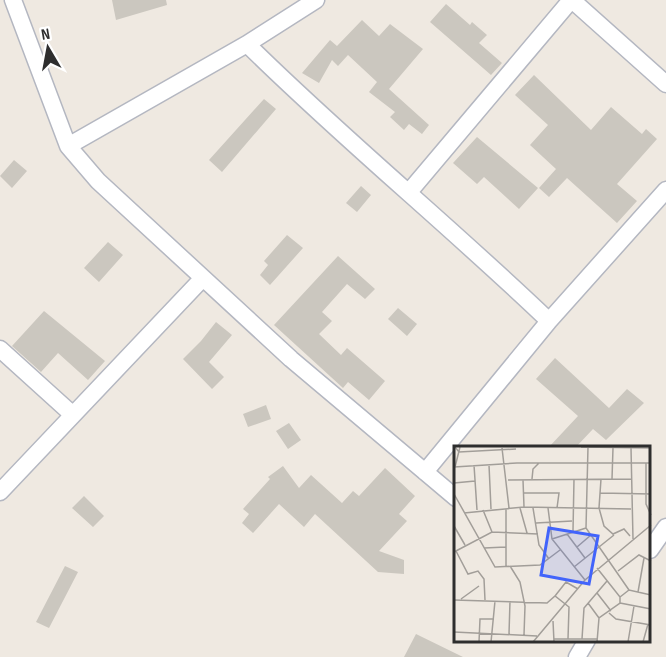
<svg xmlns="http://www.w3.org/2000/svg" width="666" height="657" font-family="'Sofia Sans Condensed',sans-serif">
<rect width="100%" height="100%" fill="#efe9e1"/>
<path fill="#cbc7bf" d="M112,0h54l1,5 -51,15z
M446,4l24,21 2,-3 15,13 -8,8 23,20 -11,12 -61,-53z
M362,20l17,16 11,-12 33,25 -34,40 40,36 -7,9 -13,-10 -5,6 -14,-13 5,-5 -26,-20 8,-10 -29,-27 -10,11 -6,-6 -13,23 -17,-10 28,-33 7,6z
M534,75l57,55 20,-23 31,27 4,-5 11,10 -40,45 20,17 -20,22 -50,-45 -18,19 -10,-9 17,-19 -26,-24 18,-20 -33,-30z
M264,99l12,10 -54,63 -13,-12z
M477,137l61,51 -19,21 -35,-32 -7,7 -24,-21z
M14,160l13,11 -15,17 -12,-12z
M361,186l10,9 -14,17 -11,-9z
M287,235l16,13 -33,37 -10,-10 8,-10 -4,-4z
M108,242l15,13 -24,27 -15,-14z
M338,256l37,33 -10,10 -18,-15 -25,28 10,9 -13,13 22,21 6,-7 38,33 -16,19 -21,-18 -5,6 -69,-63z
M398,308l19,16 -10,12 -19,-17z
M44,311l61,50 -17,19 -30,-27 -17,19 -29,-26z
M216,322l16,13 -23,27 15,15 -12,12 -29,-30 18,-18z
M555,358l54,50 18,-19 17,14 -38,37 -13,-11 -17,18h-27l29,-31 -42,-37z
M266,405l5,14 -23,8 -5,-13z
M289,423l12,17 -13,9 -12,-18z
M283,466l16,22 12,-13 31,28 11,-12 6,5 26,-28 30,28 -16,18 8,7 -28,30 25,9v14l-26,-2 -63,-58 -11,13 -25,-23 -26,29 -11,-10 7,-9 -6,-5 27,-30 -2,-2z
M84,496l20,20 -11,11 -21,-19z
M65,566l13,6 -29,56 -13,-6z
M416,634l47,23h-59z"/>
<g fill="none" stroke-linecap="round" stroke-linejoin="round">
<defs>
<path id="street" d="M13,0l55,146 30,35 193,178 165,139
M572,0l94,84
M247,44c97,96 203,182 302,277
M68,146l179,-102 69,-44
M409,192l162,-192
M0,349l73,66
M425,472l124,-151 117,-131
M0,492l202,-213
M650,550l16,-23
M577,657l10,-17"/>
</defs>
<use href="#street" stroke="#b4b7c1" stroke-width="19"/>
<use href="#street" stroke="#fff" stroke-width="16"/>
</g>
<g transform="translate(454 446)">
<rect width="196" height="196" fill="#efe9e1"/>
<path fill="none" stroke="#a29e99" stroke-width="1.5" d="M1,1l4,5 57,-3M127,1l70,1M134,1l-2,81 43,62M48,2l7,60M177,2l2,91M192,17v41l5,11M20,19l3,45M35,19l2,44M0,21l63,-4h134M1,21l5,-20M78,33l1,-10 6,-6M147,33l-2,29 5,18 9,8 11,-5 6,7M158,33l1,-31M54,34l123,-1M69,34l1,27M0,37l21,-2M70,47h35l-2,15M146,47l51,1M0,48l41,73 45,-2 20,-15M66,62l7,25M79,62l6,37 10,14M94,62l4,31 33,41M29,64l9,22M10,67l60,-6 107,2M82,77l36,-2M0,80l11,19M119,85l1,-52M113,88l18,24M98,93l34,-11M123,101l14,-12M30,102l22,-1M2,105l12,23 10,-3 6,8 1,21M0,106l38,-20 46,2M52,120v-57M56,120l10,16 5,24 -1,29M120,121l40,-32M143,122l23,29v6l-21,15 -2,24M164,125l21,-16 12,6M184,146l6,-34M143,147l14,18M101,150l11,-14 12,7M166,151l9,-7 22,5M7,153l18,-13M0,154l93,3 8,-7 14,11 -1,32M134,157l11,15M166,157l31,6M155,167l7,6 35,6M99,175l1,21M0,186l83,4M55,188l1,-33M100,193h43M128,193l2,-31 23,-27M25,196l1,-23h14M37,196l4,-41M79,196l52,-62 66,-55M174,196l6,-36M189,196l5,-18"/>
<path fill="#4264fb" fill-opacity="0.15" stroke="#4264fb" stroke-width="3" d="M95,82l49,8 -9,48 -48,-9z"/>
<rect width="196" height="196" fill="none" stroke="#2e2e2e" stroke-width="3"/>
</g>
<g transform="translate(48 48) rotate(350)" stroke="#ffffff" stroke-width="4.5" paint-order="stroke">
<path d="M0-4.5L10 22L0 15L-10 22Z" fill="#2e2e2e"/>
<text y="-9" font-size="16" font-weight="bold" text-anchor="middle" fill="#2e2e2e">N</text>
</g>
</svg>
